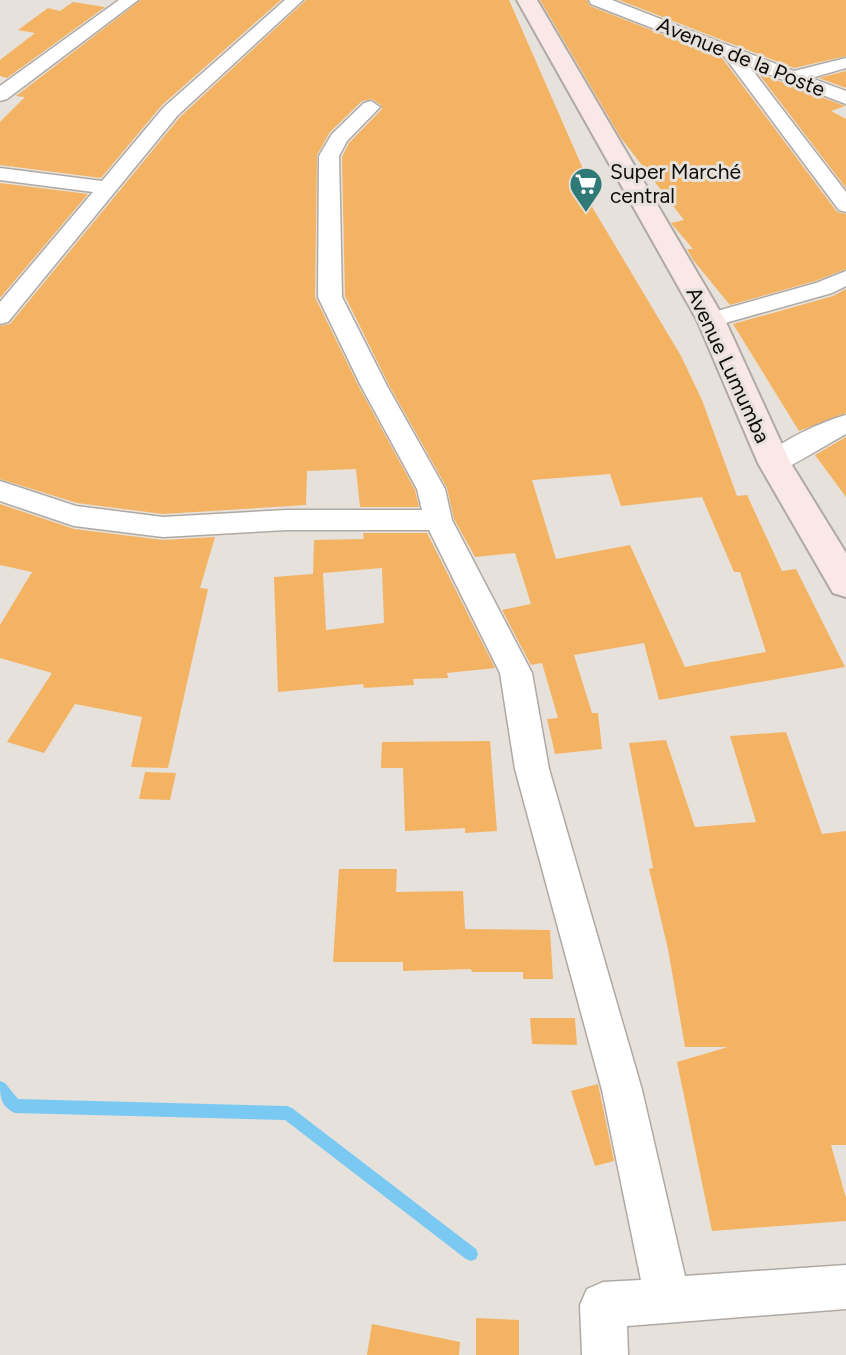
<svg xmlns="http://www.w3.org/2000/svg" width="846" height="1355" font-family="Figtree,sans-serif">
<rect width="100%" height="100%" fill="#e7e1db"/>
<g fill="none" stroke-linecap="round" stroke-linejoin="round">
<path fill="#7ac9f3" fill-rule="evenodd" d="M0,1081l5,2 13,16 269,7 5,2 184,141 2,5 -2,5 -5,2 -5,-2 -181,-139 -270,-7c-15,-7 -15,-17 -15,-32z"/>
</g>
<path fill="#f3b362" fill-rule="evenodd" d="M141,0h140l-119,105 -61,73 -101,-13v-43l25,-25 -9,-1z
M306,0h203l85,194 -9,1 96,161 21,44 35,96 10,-1 35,76 14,-2 49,98 -186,33 -15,-57 -70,12 18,58h6l4,36 -47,5 -8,-35 11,-1 -16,-55 -11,2 -29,-55 29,-6 -16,-51 -40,4 -21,-38 -7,-31 -58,-103 -44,-89 -3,-139 7,-14 33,-34 -1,-4 -9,-6 -10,2 -32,31 -13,23 -2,142 44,90 56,103 4,17h-59l-4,-38 -49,2 -1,34 -143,9 -86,-11 -77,-24v-153l10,-2 170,-207zM610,474l11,32 81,-9 32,75h6l26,80 -81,15 -55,-122 -74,14 -24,-79z
M540,0h47l3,6 132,52 115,154 9,2v55l-31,12 -85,24 -37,-45 -6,-11h6l-22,-26 13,-3 -63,-82z
M619,0h227v56l-52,12z
M73,2l32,5 -98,71 -7,-2v-16l35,-27 -17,-3 30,-22 12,3z
M846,71v17l-27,-10z
M758,73l87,33 -14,5 15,8v69z
M0,183l88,11 -88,104z
M846,289v124l-47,18 -66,-107 100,-28z
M846,437v60l-31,-42z
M0,504l74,25 89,11 52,-3 -15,51 8,1 -40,179 -37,-1 11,-50 -67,-13 -31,49 -37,-11 45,-69 -52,-15v-33l32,-53 -32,-7z
M363,533h64l68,135 -48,5 1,5 -35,1 1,6 -50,3 -1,-4 -85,8 -4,-115 39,-3 1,-34 50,-1zM382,568l2,55 -58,7 -3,-57z
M786,732l36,102 24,-3v314h-15l15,53v23l-134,10 -35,-169 51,-15h-43l-17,-98 -19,-80 4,-1 -24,-125 37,-3 29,87 61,-5 -26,-86z
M490,741l7,90 -32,2v-5l-60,3 -2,-63h-22l1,-26z
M145,772l31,1 -6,27 -31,-1z
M339,869h58l-1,23 67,-1 2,38 85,1 3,49h-30v-7h-51l-1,-3 -68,2v-9h-70z
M530,1018h45l2,27 -45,-1z
M598,1084l16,77 -19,5 -24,-75z
M476,1318l43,2v35h-43z
M372,1324l88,18 -1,13h-92z"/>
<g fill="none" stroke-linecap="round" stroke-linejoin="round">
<defs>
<path id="street" d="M119,0h19l-131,99 -7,2v-15z
M285,0h18l-125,115 -170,207 -8,2v-22l93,-110 -93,-12v-12l102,13 62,-74z
M589,0h23l182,71 52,-13v10l-35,10 35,13v13l-96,-37 96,125v20l-7,-2 -115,-154 -133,-52z
M371,101l9,6 -33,34 -8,15 3,141 45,89 58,103 7,31 80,153 17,96 93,321 43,186 161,-11v44l-219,17 1,29h-46l-2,-50 7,-16 16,-7 38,-2 -39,-190 -87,-321 -15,-96 -71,-143h-142l-124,7 -89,-11 -74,-25v-20l76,25 87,11 124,-7h135l-5,-21 -56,-103 -43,-89 1,-141 13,-22 32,-31z
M846,271v15l-14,7 -121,34 -8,-2 -4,-5 4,-5 113,-32z
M846,415v19c-13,7 -62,37 -70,38 -4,0 -8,-1 -11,-2l-4,-7c11,-20 63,-42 85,-48z"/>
<path id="secondary" d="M517,0h20l188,320 65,142 56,91v44l-13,-4 -75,-130 -61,-143z"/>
</defs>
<use href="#street" stroke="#afa9a4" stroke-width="3"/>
<use href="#secondary" stroke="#afa9a4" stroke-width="4"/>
<use href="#street" fill="#fff" fill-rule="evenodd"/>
<use href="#secondary" fill="#fae8e6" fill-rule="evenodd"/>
</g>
<defs>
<symbol id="supermarket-pin" viewBox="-11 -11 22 30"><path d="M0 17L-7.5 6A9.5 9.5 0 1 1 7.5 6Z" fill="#2f7977" stroke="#e7e1db"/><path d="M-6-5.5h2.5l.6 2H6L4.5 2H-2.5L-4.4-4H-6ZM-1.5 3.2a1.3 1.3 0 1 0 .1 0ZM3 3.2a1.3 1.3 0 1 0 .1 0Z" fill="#fff"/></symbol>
</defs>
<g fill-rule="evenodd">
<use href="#supermarket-pin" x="567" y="165" width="38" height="52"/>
</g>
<g text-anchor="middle" stroke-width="6" stroke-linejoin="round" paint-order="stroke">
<g font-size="21" fill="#0f0d0b" stroke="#e7e1db">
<text transform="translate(741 57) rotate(22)" y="7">Avenue de la Poste</text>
<text transform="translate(728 365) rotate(65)" y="7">Avenue Lumumba</text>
</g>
<g font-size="21" fill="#0f0d0b" stroke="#e7e1db" text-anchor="start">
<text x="610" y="179">Super Marché<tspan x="610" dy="24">central</tspan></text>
</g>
</g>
</svg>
